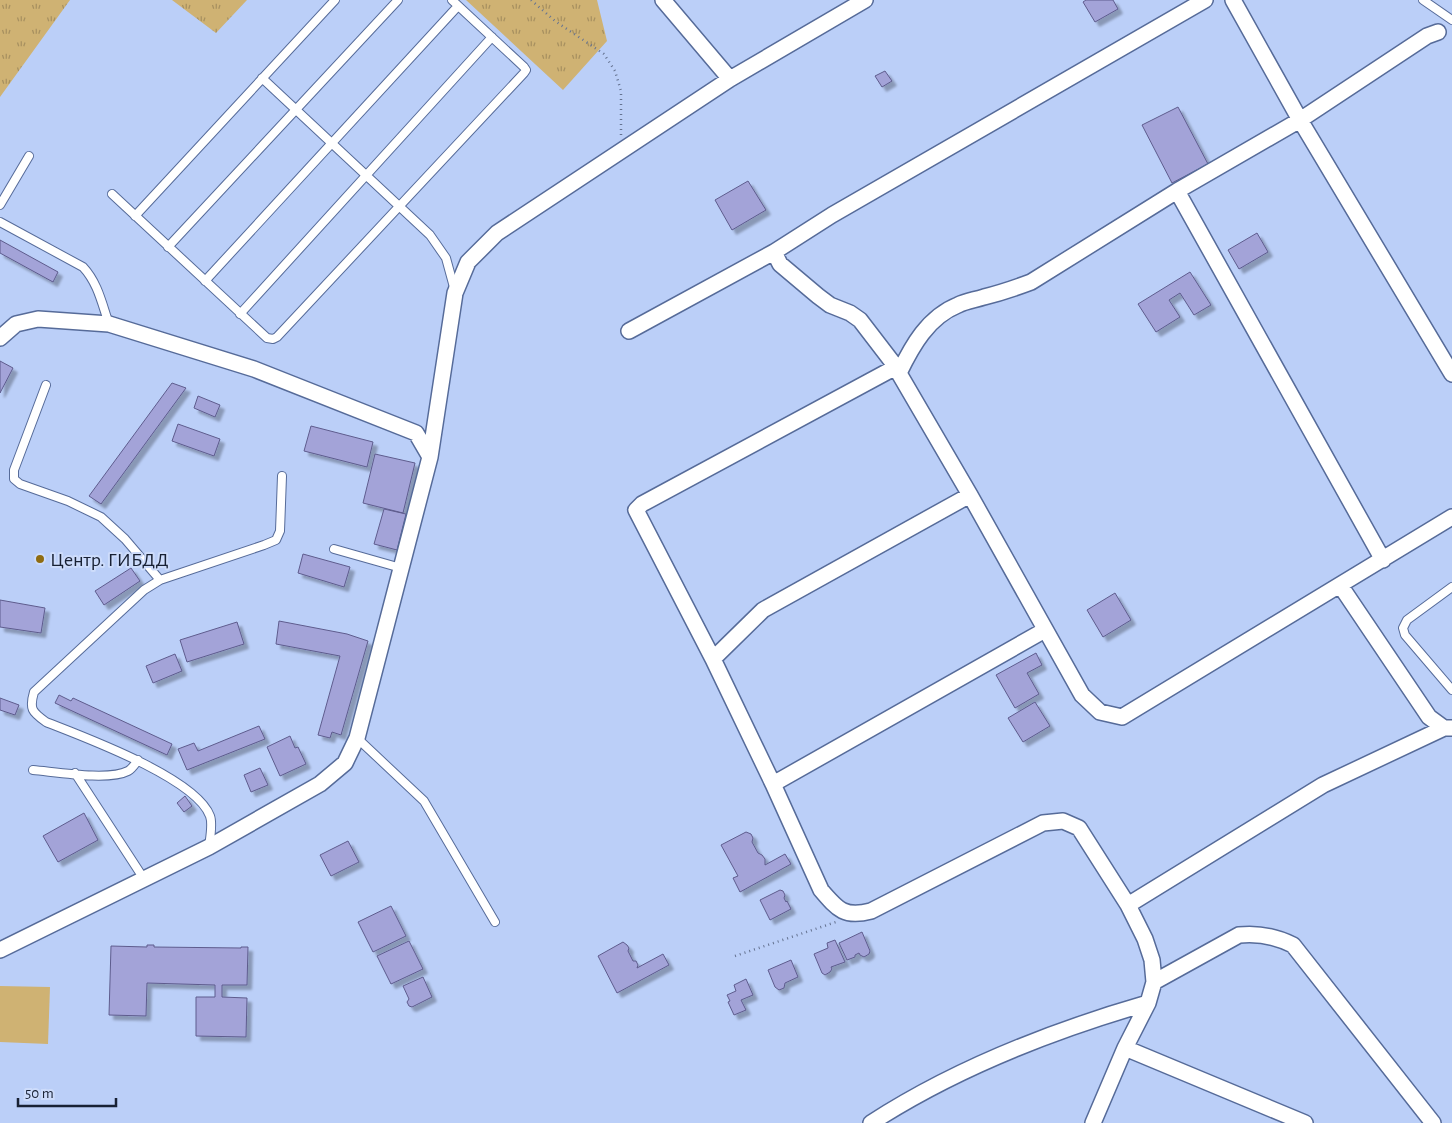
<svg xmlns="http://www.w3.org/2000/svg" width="1452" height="1123" font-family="'Alegreya Sans',sans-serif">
<defs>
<pattern id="grass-tufts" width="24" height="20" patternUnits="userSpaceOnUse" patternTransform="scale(1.25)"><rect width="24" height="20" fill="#cfb273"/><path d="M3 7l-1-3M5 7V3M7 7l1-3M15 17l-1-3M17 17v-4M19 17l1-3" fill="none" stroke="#a7905f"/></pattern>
<filter id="shadow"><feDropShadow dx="4.5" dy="4.5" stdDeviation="1" flood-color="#0004"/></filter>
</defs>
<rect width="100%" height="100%" fill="#bbcff8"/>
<path fill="url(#grass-tufts)" d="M0,0h70l-70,97z
M172,0h75l-31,33z
M466,0h131l10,41 -44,49z"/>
<path fill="#cfb273" d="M0,986l50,1 -2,57 -48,-2z"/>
<path fill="#a3a3d8" stroke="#5e5c8d" filter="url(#shadow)" d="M1086,0h27l5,9 -23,13 -12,-20z
M885,71l7,10 -10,6 -7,-11z
M1178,107l30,57 -36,19 -30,-58z
M748,181l18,29 -34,20 -17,-30z
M1257,233l11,19 -29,17 -11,-19z
M0,240l58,32 -5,10 -53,-29z
M1190,272l21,33 -17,10 -14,-22 -11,7 11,17 -24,15 -18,-28z
M0,361l13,7 -13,25z
M172,383l14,5 -85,116 -12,-8z
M198,396l22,9 -5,12 -21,-9z
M178,424l42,15 -6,17 -42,-15z
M311,426l62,16 -6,25 -63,-16z
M375,454l40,9 -12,50 -40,-10z
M384,509l22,5 -9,36 -23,-6z
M303,554l47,13 -6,20 -46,-14z
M131,568l9,13 -36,24 -9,-14z
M1115,593l16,27 -28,17 -16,-27z
M0,600l45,8 -4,25 -41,-6z
M279,621l68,13 21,7 -27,94 -9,-3 -2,6 -12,-3 22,-79 -64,-12z
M237,622l7,22 -57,18 -7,-22z
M1036,653l6,12 -15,8 12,21 -24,14 -19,-33z
M175,654l7,17 -29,12 -7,-17z
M59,695l12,6 2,-3 99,46 -5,11 -112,-52z
M0,698l19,7 -4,10 -15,-5z
M1035,702l15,24 -27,16 -15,-24z
M259,726l6,13 -78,31 -9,-21 16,-6 4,8z
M290,736l5,12 3,-1 8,17 -26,12 -13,-29z
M260,768l8,17 -17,7 -7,-17z
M185,796l7,10 -8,6 -7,-9z
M84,813l14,27 -40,22 -15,-26z
M746,832l5,2 2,4 -1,4 6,11 4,2 3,4v6l20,-11 6,10 -51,28 -7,-14 5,-2 -17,-31z
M348,841l11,21 -28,14 -11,-21z
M780,890l3,1 2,4 -1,3 2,4 1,-1 4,8 -21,11 -10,-20z
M391,906l15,30 -33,16 -15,-30z
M862,932l8,19 -1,3 -5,3 -4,-2 -1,-2 -4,2v2l-8,3 -8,-17z
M835,940l10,22 -14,5 1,2 -2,3 -5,3 -3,-2 -8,-19 14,-6 -1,-5z
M409,941l14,28 -32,15 -14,-28z
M623,942l4,3 2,3 -1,3 5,10h3l2,4 -1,3 26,-14 6,11 -52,28 -19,-37z
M147,945h7v2l87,1v-1h7l-1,38h-25v12l25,1 -1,39 -50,-1v-39h19v-12l-68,-2 -1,33 -37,-1 2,-69 36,1z
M791,960l7,17 -13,6 -1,5 -5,2 -4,-3 -7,-17z
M423,977l9,20 -20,10 -3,-1 -2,-4 2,-3 -6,-13z
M746,979l7,16 -12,5 5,10 -12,5 -6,-13 2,-1 -3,-6 9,-4 -2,-6z"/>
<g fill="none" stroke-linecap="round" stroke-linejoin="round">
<defs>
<path id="service" d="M1423,0l29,20
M262,78l168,157 16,23 9,33
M112,194l155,144 6,1 4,-2 247,-264 2,-3 -2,-3 -72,-67
M0,205l29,-49
M135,216l200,-216
M0,222l83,45c15,16 19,37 26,57
M168,247l230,-247
M205,281l253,-275
M240,314l252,-277
M46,385l-32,85v9l6,5 48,17 33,16 24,22 35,41
M334,549l67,19
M1452,587l-45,33 -4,8 2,7 47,55
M357,738l67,63 71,121
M33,770c23,2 76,11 95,1 4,-2 7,-7 10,-11
M75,773l69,106
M209,847c1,-9 4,-23 1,-31 -14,-38 -126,-79 -164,-94 -14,-10 -17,-13 -12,-30l110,-102 16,-10 104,-35 12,-5 4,-9 2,-55"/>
<path id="minor" d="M663,0l67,79
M1233,0l67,120 152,254
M1177,191l206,369
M774,252l6,12 38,32 12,9 20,8 10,7 33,43 77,132 112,200 18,17 22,5 330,-200
M629,331l145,-79 58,-37 373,-215
M0,338l16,-14 22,-5 71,5 145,45 162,64 14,24
M899,373c13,-27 29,-56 59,-68 8,-4 17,-5 26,-8 16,-4 31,-9 47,-15l146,-91 123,-71 127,-84 11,-4
M1340,585l89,132 15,11h7
M1045,630l-272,154 48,106c17,20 24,28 50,21l172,-88 20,-2 16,7 49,77 17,34 7,21 2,22 -6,21 -23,45 -32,75
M713,659l50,-49 207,-115
M773,784l-60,-125 -77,-149 6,-6 254,-137
M1128,905l195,-120 121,-57
M0,950l209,-103 111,-63 25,-21 12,-25 73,-281 25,-164 13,-31 29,-29 233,-154 135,-79
M1154,982l85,-47c18,-2 38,2 54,10l140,178
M1125,1048l180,75
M871,1123c85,-55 180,-92 277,-120"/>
</defs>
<use href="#service" stroke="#566b99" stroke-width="10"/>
<use href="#minor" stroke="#566b99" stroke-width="18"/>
<path stroke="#657391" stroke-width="2.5" stroke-dasharray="1 4" stroke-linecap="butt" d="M531,0l24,21 49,33 11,17 6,20v44
M735,956l101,-34"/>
<use href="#service" stroke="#fff" stroke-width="8"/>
<use href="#minor" stroke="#fff" stroke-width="15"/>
</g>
<circle fill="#8f6c11" stroke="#cddcfb" stroke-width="2" cx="40" cy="559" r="5"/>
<g text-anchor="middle" stroke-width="4" stroke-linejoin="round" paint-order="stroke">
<g font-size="20" fill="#182134" stroke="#cddcfb" text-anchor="start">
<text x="50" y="566">Центр. ГИБДД</text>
</g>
</g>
<path d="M18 1098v8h98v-8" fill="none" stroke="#182134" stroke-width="2.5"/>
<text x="25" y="1098" font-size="15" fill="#182134" stroke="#cddcfb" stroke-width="4" paint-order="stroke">50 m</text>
</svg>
